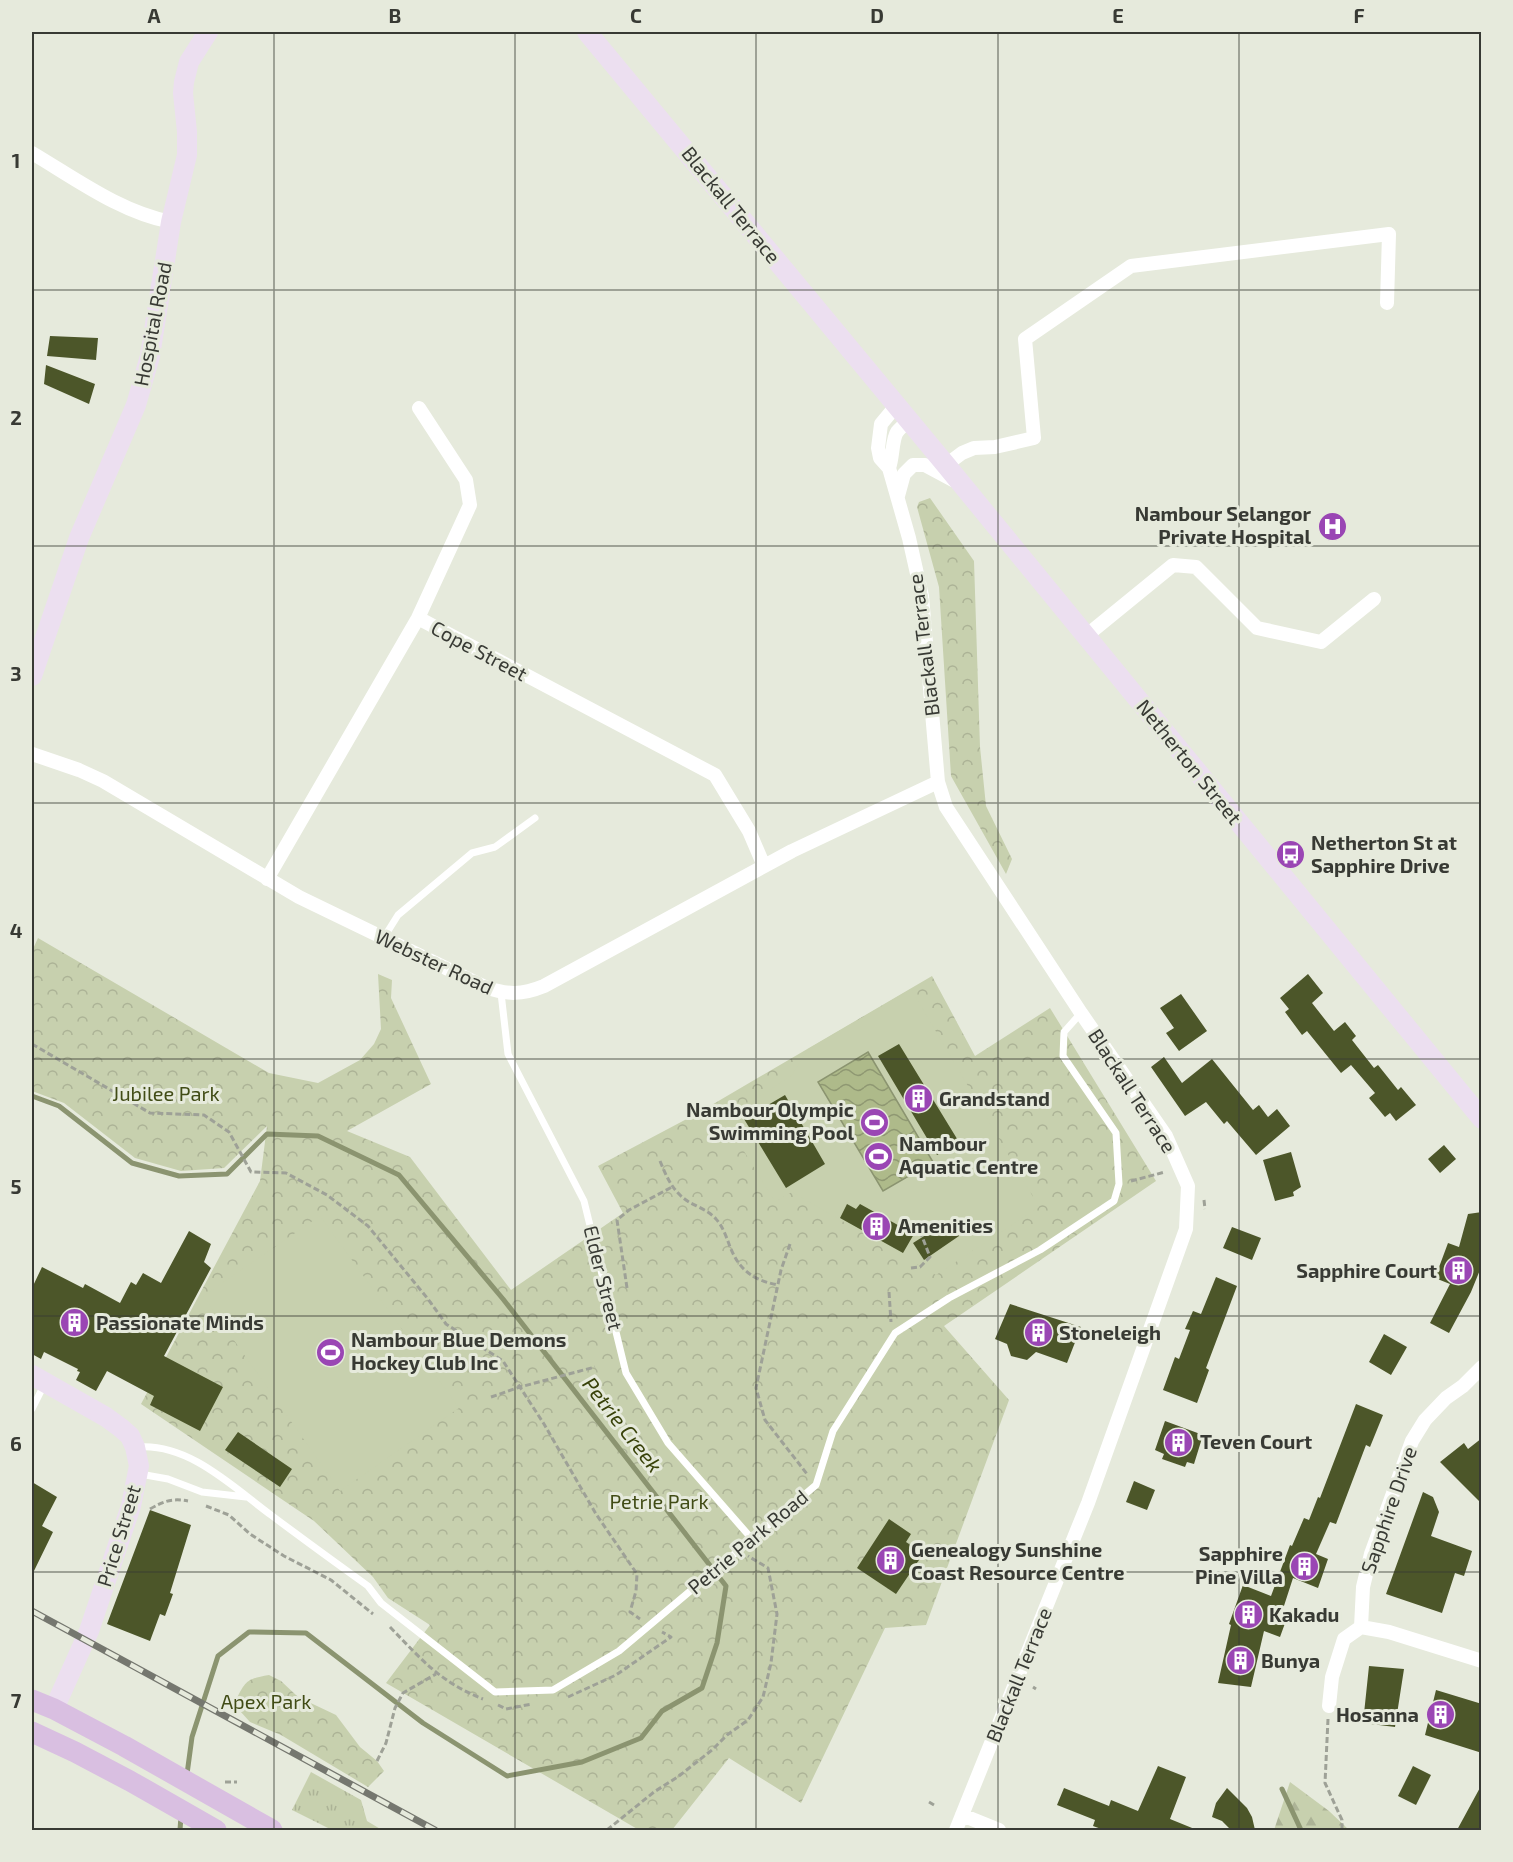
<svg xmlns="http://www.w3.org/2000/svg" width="1513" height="1862" font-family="'Exo 2',sans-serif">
<defs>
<pattern id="grass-tufts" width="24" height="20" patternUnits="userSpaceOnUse" patternTransform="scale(1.5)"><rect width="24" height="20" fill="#c7d0ae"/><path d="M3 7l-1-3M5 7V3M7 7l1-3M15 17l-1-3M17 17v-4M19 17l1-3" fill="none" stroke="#acb396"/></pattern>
<pattern id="forest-firs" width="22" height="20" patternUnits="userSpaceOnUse" patternTransform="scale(1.5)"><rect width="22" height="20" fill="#c7d0ae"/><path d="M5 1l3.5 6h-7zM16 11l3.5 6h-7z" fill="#acb396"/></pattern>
<pattern id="park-crowns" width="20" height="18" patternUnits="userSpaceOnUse" patternTransform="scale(1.5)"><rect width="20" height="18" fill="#c7d0ae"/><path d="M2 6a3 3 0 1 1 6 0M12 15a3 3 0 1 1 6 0" fill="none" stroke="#acb396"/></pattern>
<pattern id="water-waves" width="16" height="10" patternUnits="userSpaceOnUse" patternTransform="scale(1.5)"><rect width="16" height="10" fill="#aeba8a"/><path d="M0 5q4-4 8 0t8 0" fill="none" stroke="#8f9872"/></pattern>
</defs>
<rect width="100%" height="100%" fill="#e6eadc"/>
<path fill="url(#grass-tufts)" d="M311,1772l50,28 6,21 15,9h-50l-40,-20z"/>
<path fill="url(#forest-firs)" d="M1290,1782l39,29 20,19h-75z"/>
<path fill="url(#park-crowns)" d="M930,498l44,63 6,186 6,59 26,53 -6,15 -55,-98 -12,-189 -22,-80 2,-5z
M38,938l231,135 49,10 42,-23 14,-16 7,-15 -3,-55 14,6 -1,18 40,86 -84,47 63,26 101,133 112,-77 -25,-47 100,-53 234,-137 43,80 75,-48 106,173 -212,145 65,74 -83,225 -41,3 -84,175 -72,-45 -57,72h-33l-253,-147 44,-58 -42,-27 -15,-21 -59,-56 -173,-117 119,-223 7,-55 -43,42 -43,3 -46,-13 -71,-55 -32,-12v-140z
M269,1675l12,6 17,16 38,18 24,32 17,14 7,10 -16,16 -87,-52 -31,-13 -10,-11 -4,-11c10,-20 11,-21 33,-25z"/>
<path fill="#c7d0ae" d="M911,989l128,218 -103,68 -144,-83 -17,10 -50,-82 67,-45 16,-26z
M320,1216l139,192 -119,83 -137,-195z"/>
<path fill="url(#water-waves)" stroke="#8b9470" stroke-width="1.5" d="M868,1052l65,110 -50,29 -65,-109z"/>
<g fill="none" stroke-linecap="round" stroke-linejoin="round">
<path stroke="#8b9470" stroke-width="5" d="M32,1096l27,10 73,57 47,13 48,-2 40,-40 51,2 81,39 104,124 223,287 -9,57 -15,45 -40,23 -21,27 -59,24 -75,14 -84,-53 -117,-90 -57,-1 -31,24 -26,81 -5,37
M1282,1789l19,41
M180,1830l1,-14"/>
</g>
<path fill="#4c5629" d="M50,336l48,2 -2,22 -49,-4z
M46,365l49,19 -6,20 -45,-20z
M1308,974l15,19 -11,10 22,28 11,-9 11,14 -4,4 22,28 4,-3 20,25 3,-3 15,18 -20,16 -6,-8 -5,4 -16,-19 6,-5 -24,-28 -10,8 -34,-42 -5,4 -17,-23 4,-3 -9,-11z
M1181,994l26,37 -28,20 -13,-18 8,-5 -14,-20z
M899,1044l60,98 -22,13 -59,-99z
M1164,1057l18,26 30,-24 41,51 6,-5 9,12 9,-8 13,17 -34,29 -29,-34 -3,3 -18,-22 -21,14 -34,-49z
M785,1095l40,69 -39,24 -42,-69z
M1444,1145l12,14 -16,14 -12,-14z
M1291,1152l10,35 -8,5 1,4 -19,5 -12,-41z
M847,1204l9,5 4,-5 54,30 -11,19 -63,-35z
M1482,1212v53l-11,27 -22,41 -19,-10 20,-39 -15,-6 13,-35 11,4 9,-33z
M948,1221l11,15 -35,24 -11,-17z
M1232,1227l29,11 -9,22 -29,-12z
M189,1231l22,13 -7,18 7,6 -47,88 59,31 -23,44 -50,-26 4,-9 -47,-25 -11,20 -20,-11 4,-8 -3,-1 1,-2 -34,-17 -3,7 -9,-5v-66l10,-21 41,21 2,-4 35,19 11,-21 5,3 7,-12 18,10z
M1216,1277l21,9 -31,82 3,2 -12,33 -34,-13 12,-33 4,2 11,-29 -5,-1 8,-18 8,3z
M1010,1304l71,23 -14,36 -31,-11 -9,8 -16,-4 -4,-12 -12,-5z
M1384,1334l23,13 -16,28 -22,-13z
M1356,1404l27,11 -13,32 -4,-2 -30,79 -6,-2 -14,32 12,5 -10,29 -25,-10 -11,34 6,3 -8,22 -16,-6 -13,56 -33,-4 13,-58 -2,-1 14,-39 28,11 19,-51 2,1 12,-28 5,2 9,-23 2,1z
M1165,1421l38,14 -9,29 -7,-2 -2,5 -23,-8 2,-5 -9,-4z
M238,1432l54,37 -12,18 -55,-37z
M1482,1438v66l-42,-42 24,-19 4,6z
M1134,1481l21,9 -8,20 -21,-8z
M32,1482l25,15 -15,29 11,6 -21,43z
M1423,1492l10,5 6,15 -8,24 41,15 -8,25 -9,-3 -13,40 -56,-19z
M150,1510l41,15 -21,68 3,1 -8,22 -5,-2 -10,27 -43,-17z
M889,1519l22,15 -5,8 17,12 -27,40 -39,-26z
M1369,1666l35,3 -9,58 -32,-4z
M1436,1690l46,14v49l-57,-18z
M1158,1766l28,11 -16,42 27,11h-93l-11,-4 2,-6 -38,-15 7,-17 45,18 2,-6 27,11z
M1413,1766l18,9 -15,30 -18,-9z
M1482,1784v46h-25l6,-11z
M1227,1788l20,20 5,9 3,13h-24l-9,-9 -10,-4 4,-14z"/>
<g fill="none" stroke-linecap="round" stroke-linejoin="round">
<path stroke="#9ea197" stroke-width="3" stroke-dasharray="6 3" stroke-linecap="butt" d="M32,1044l118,69 54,2 25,17 22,40 35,1 41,22 41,31 60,73 18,25 57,37 41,63 52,90 41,60 -1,17 -6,21 10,7
M660,1161c7,17 13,31 29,41 9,5 20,9 27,17 6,6 10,17 13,25 9,25 23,36 49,41
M1131,1181l34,-9
M1204,1200l1,9
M790,1244l-9,26 -25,118 9,32 42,54
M911,1268l9,-1 10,-10 -10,-26
M627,1288l-10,-68 12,-10 43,-23
M889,1292l2,30
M491,1397l29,-10 75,-20
M206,1506l23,9 21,19 34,22 47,24 42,34
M150,1509c14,-8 22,-11 38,-8
M390,1627c32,33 50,55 93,72
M1033,1687l3,2
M568,1697l48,-22 55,-38 -9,-5
M498,1705l8,4 26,-5
M1328,1719l-3,64 17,37v10
M377,1761l9,-18 9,-35 8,-15 33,-19
M225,1782h12
M929,1802l5,3
M607,1830l47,-38 25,-16 33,-26 15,-15 21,-15 15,-23 8,-34 6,-49 -9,-46 -20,-12"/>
<path stroke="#fff" stroke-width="7" d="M383,939l15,-24 74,-62 23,-6 40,-29
M501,993l7,61 76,147 42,172 42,70 84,96
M32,1409l12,-24
M138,1447c51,-4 95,40 133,68 32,24 65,48 97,71l13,17 114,89 58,-2 66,-39 197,-166 17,-54 62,-98 54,-35 91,-48 74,-49 5,-17 -3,-51 -53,-77 1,-24 17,-19
M140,1474l28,5 34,13 44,5"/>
<path stroke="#fff" stroke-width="14" d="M32,153c44,26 88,59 139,69
M896,406l-15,18 -3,24 2,10 9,10 20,70 13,58 16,186 8,25 135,206 85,123 22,50 -2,43 -98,274 -132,327
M946,465l16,-12 12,-5 21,-1 39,-9 -9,-99 106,-73 258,-32 -2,69
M889,468c4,-10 3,-29 8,-36 3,-4 8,-8 12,-11
M898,496l6,-22 9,-9h12l28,15
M418,618l297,157 34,56 15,35
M1086,636l87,-71 23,2 61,61 64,14 53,-43
M32,754l47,16 24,11 196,116 186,90c22,8 37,8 59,-1l248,-135 146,-69
M267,879l151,-261 52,-113 -4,-25 -47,-72
M1361,1627l28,5 93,29
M1329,1706l3,-29 12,-38 17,-12 2,-40 8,-33 41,-113 13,-21 21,-22 17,-12 19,-19
M962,1815l37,15"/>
<path stroke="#ecdff0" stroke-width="20" d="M587,32l359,433 536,654
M32,676l47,-138 57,-133 14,-49 21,-134 16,-67v-23l-4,-39 1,-11 5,-20 19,-30
M32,1375l74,42 15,11 9,8 5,11 4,19 -8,40 -42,125 -35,78"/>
<path stroke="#d9bfe1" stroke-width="21" d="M32,1700l22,9 70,37 148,84
M32,1732l43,20 55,29 86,49"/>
<defs>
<path id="rail" d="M32,1611l403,219"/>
</defs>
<use href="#rail" stroke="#75776f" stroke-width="7"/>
<use href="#rail" stroke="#e6eadc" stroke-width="4.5" stroke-dasharray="14" stroke-linecap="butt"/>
</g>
<path fill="none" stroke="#383a34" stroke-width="1.5" stroke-opacity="0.55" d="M274,32v1798M515,32v1798M756,32v1798M998,32v1798M1239,32v1798M32,290h1450M32,546h1450M32,803h1450M32,1059h1450M32,1316h1450M32,1572h1450"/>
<defs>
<symbol id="hospital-disc" viewBox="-11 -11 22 22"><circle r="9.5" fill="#9a46b4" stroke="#e6eadc"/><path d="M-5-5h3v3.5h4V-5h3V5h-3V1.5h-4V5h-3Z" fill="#fff"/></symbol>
<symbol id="bus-disc" viewBox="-11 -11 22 22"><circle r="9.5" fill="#9a46b4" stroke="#e6eadc"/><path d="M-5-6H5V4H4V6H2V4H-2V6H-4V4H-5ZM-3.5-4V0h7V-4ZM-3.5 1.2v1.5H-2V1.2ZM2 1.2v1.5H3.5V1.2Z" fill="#fff"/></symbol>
<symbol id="building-disc" viewBox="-11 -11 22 22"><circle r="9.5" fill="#9a46b4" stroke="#e6eadc"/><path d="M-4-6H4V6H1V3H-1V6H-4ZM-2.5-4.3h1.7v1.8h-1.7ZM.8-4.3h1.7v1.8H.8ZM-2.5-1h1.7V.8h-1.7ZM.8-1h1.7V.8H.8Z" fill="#fff"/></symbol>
<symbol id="stadium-disc" viewBox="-11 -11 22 22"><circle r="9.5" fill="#9a46b4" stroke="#e6eadc"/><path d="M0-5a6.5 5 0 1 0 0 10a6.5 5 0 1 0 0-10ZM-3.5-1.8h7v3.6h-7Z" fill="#fff"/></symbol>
</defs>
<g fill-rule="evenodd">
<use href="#hospital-disc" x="1316" y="510" width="33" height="33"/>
<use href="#bus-disc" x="1274" y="838" width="33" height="33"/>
<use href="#building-disc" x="902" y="1082" width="33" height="33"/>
<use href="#stadium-disc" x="858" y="1106" width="33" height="33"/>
<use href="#stadium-disc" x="862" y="1140" width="33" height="33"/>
<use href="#building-disc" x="860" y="1210" width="33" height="33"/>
<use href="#building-disc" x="1442" y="1254" width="33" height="33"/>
<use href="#building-disc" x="58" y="1306" width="33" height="33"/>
<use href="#building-disc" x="1022" y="1316" width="33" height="33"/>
<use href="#stadium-disc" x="314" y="1336" width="33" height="33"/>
<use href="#building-disc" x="1162" y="1426" width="33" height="33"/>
<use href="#building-disc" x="874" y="1544" width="33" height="33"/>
<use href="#building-disc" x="1288" y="1550" width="33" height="33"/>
<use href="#building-disc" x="1232" y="1598" width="33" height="33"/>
<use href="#building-disc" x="1224" y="1644" width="33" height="33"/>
<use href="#building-disc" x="1424" y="1698" width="33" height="33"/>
</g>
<g text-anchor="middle" stroke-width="6" stroke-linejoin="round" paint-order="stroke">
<g font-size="20" fill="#383a34" stroke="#e6eadc">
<text transform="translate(731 205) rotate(51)" y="7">Blackall Terrace</text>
<text transform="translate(153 324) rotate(-79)" y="7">Hospital Road</text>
<text transform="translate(924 645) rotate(-97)" y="7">Blackall Terrace</text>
<text transform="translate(479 651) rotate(28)" y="7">Cope Street</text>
<text transform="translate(1189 762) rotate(51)" y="7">Netherton Street</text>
<text transform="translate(434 962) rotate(25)" y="7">Webster Road</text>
<text transform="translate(1132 1091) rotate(57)" y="7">Blackall Terrace</text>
<text transform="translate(603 1278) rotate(76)" y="7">Elder Street</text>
<text transform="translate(1389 1510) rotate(-71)" y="7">Sapphire Drive</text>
<text transform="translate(119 1536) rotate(-73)" y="7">Price Street</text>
<text transform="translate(748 1542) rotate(-40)" y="7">Petrie Park Road</text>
<text transform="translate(1019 1675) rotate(-68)" y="7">Blackall Terrace</text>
</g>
<g font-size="20" font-weight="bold" fill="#383a34" stroke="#e6eadc" text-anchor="start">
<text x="1311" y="521" text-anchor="end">Nambour Selangor<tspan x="1311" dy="23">Private Hospital</tspan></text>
<text x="1311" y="850">Netherton St at<tspan x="1311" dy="23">Sapphire Drive</tspan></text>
<text x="939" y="1106">Grandstand</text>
<text x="854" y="1117" text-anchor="end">Nambour Olympic<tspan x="854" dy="23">Swimming Pool</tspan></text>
<text x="899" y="1151">Nambour<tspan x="899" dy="23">Aquatic Centre</tspan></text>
<text x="898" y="1233">Amenities</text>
<text x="1437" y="1278" text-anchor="end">Sapphire Court</text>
<text x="96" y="1330">Passionate Minds</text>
<text x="1059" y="1340">Stoneleigh</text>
<text x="351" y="1347">Nambour Blue Demons<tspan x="351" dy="23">Hockey Club Inc</tspan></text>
<text x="1200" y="1449">Teven Court</text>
<text x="911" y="1557">Genealogy Sunshine<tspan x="911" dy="23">Coast Resource Centre</tspan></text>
<text x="1283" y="1561" text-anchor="end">Sapphire<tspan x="1283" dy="23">Pine Villa</tspan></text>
<text x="1269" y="1622">Kakadu</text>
<text x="1261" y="1668">Bunya</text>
<text x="1419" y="1722" text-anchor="end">Hosanna</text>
</g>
<g font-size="20" fill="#414c16" stroke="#e6eadc">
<text x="166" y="1101">Jubilee Park</text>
<text x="659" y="1509">Petrie Park</text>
<text x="266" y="1709">Apex Park</text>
</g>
<g font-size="21" font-style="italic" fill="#384209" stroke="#e6eadc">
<text transform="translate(622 1425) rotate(52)" y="7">Petrie Creek</text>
</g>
</g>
<rect width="1513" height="1862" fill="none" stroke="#e6eadc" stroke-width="66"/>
<rect x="33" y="33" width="1447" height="1796" fill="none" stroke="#383a34" stroke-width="2"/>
<g font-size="20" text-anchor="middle" font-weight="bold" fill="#383a34">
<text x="154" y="23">A</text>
<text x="395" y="23">B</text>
<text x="636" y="23">C</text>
<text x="877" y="23">D</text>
<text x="1118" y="23">E</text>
<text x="1359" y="23">F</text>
<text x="16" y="168">1</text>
<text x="16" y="425">2</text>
<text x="16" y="681">3</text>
<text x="16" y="938">4</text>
<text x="16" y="1194">5</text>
<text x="16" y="1451">6</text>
<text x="16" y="1708">7</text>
</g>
</svg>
